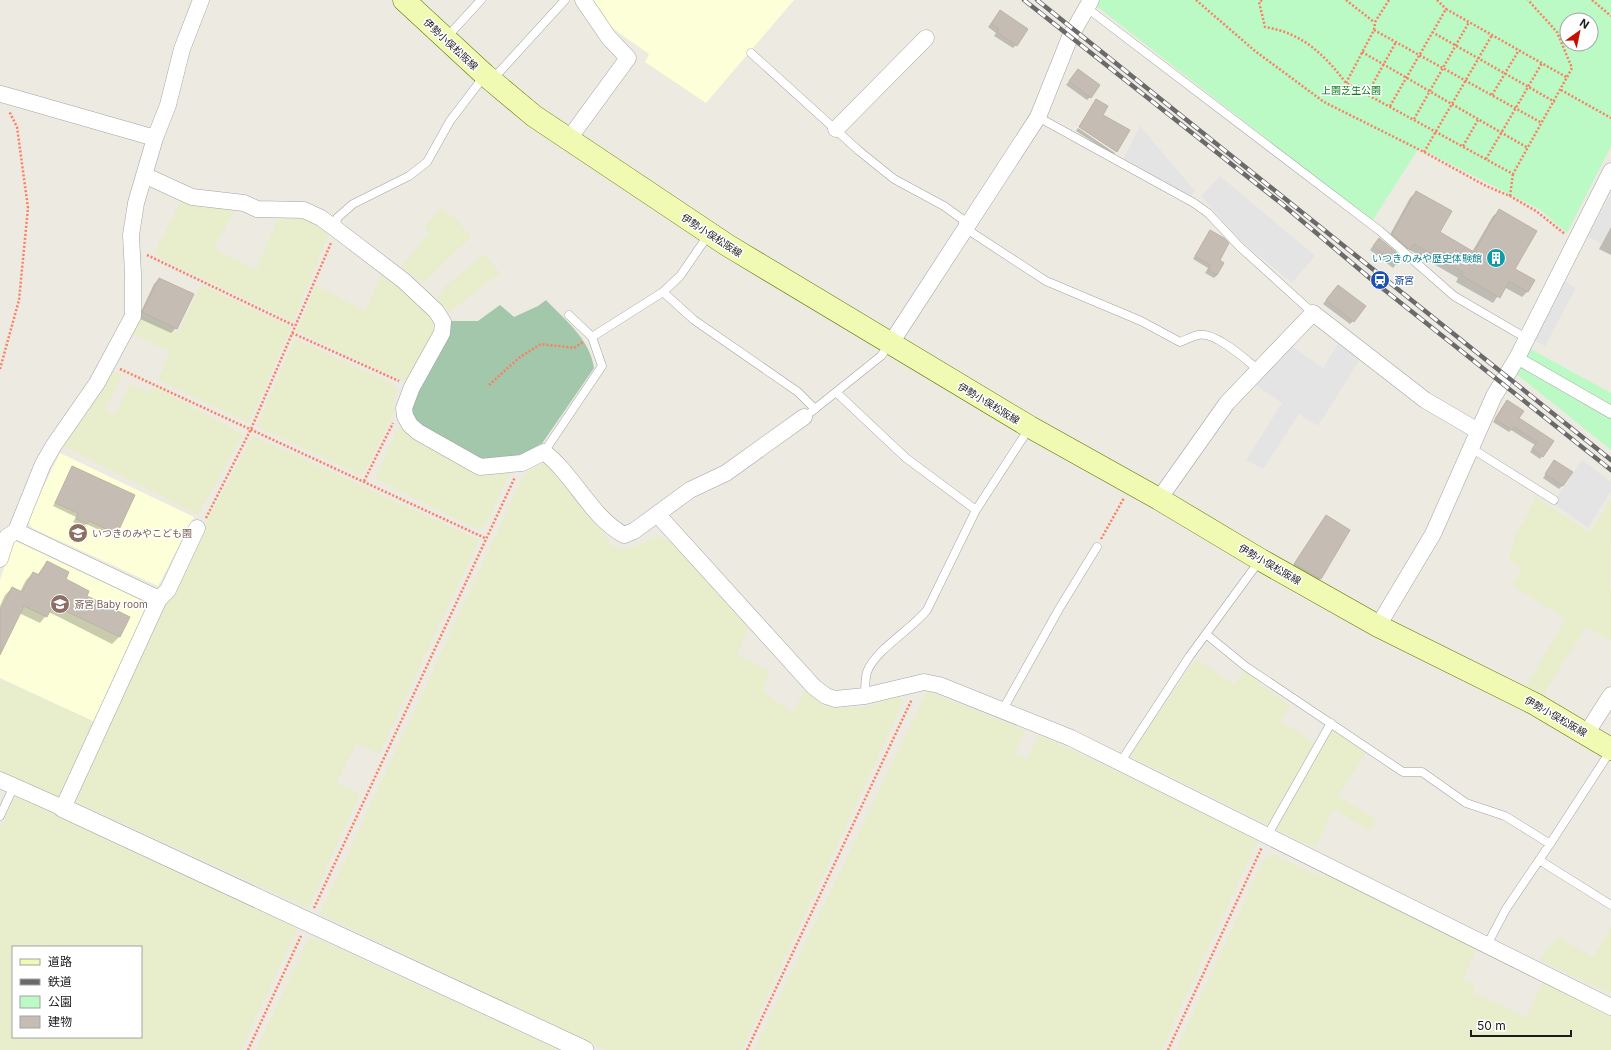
<svg xmlns="http://www.w3.org/2000/svg" width="1611" height="1050" font-family="Inter,'Noto Sans JP',sans-serif">
<rect width="100%" height="100%" fill="#edeae1"/>
<path fill="#fcffd8" d="M591,0h203l-88,103 -61,-41 4,-8 -41,-29z
M60,453l134,64 -36,69 -126,-58 -5,-8z
M13,540l138,65 -54,118 -97,-45v-98z"/>
<path fill="#e8edcb" fill-rule="evenodd" d="M182,199l19,7 34,3 -21,39 42,22 23,-53 22,-1 28,17 -36,89 -135,-65 -3,-6z
M441,208l15,11 15,18 -48,46 -22,-16 28,-34 -5,-6z
M481,256h5l14,17 -51,39 -12,-12 6,-12z
M382,273l18,13 34,33 3,8 -27,57 -113,-53 19,-46 49,26z
M201,285l90,42 -42,96 -91,-43 12,-29 -38,-17 8,-18 38,17z
M295,339l96,44 6,8 -5,15 7,3 -5,5 -32,62 -105,-50z
M112,371l10,4 -17,34 10,6 15,-31 20,9 2,-5 8,2 83,44 -45,81 -134,-69z
M399,427l112,44 -26,55 -6,3 -12,-5 -88,-43 -3,-6z
M253,436l226,104 -100,214 -22,-11 -21,40 24,11 -52,114 -232,-106 1,-15 87,-185z
M545,463l45,50 21,32 10,5 14,-3 22,-11 14,6 78,84 -12,29 32,16 -7,20 31,22 12,-24 18,17 10,2h28l39,-11 3,6 -161,347h-136l-286,-136 201,-433 7,-10z
M1536,497l54,36 21,-34 -1,90 1,1v51l-25,-14 -46,73 -17,-9 43,-72 -54,-34 10,-16 -13,-9 6,-23z
M1196,659l39,26 10,-15 16,11 -1,4 30,20 -10,15 34,23 -46,82 -139,-69z
M0,680l91,40 4,6 -33,76 -62,-28z
M927,691l98,39 -11,24 13,5 12,-24 220,103 -98,212h-407z
M1331,730l35,23 -28,43 39,24 -8,11 -35,-22 -19,39 -40,-19z
M17,793l274,131 6,5 -56,121h-241v-221zM13,947h128v90h-128z
M1274,855l50,23 3,-4 149,75 -13,31 13,5 -4,7 54,25 18,-36 67,34v35h-435l88,-191z
M1611,926v68l-71,-34 17,-23 36,20z
M316,938l244,112h-304l50,-106 4,-5z"/>
<path fill="#a2c7aa" d="M546,300c19,20 44,39 48,68l-53,77 -23,14 -39,4 -60,-35 -11,-23 41,-84h29l22,-16 14,12 24,-11z"/>
<path fill="#bbfac5" fill-rule="evenodd" d="M1098,0h513v146l-44,87 -28,-24 -120,-61 -47,73 -277,-216zM1567,20h24v24h-24z
M1527,347l84,46v57l-97,-78z"/>
<path fill="#e4e4e4" d="M1140,126l55,65 -5,7 -67,-38z
M1220,176l95,80 -23,27 -52,-43 -39,-44z
M1611,194v33l-10,17 -13,-8z
M1564,281l12,7 -31,58 -13,-7z
M1341,339l22,16 -45,71 -19,-12 -36,55 -17,-9 36,-57 -28,-19 37,-38 32,22z
M1582,460l29,22v9l-23,37 -35,-25z"/>
<path fill="#0003" d="M997,15l19,30 -3,3 -19,-12 2,-3 -8,-6z
M1078,70l12,27 -3,3 -21,-15z
M1096,101l6,14 15,36 -38,-25z
M1078,128l37,25 -2,2 -37,-24z
M1416,192l23,41 33,19 21,-36 6,-5 14,58 15,22 -6,6 -18,-10 -11,16 -37,-21 2,-4 -50,-29 -5,6 -16,-15 23,-42z
M1611,227v28l-12,-6z
M1210,231l8,29 -1,15 -3,3 -9,-5 3,-5 -15,-9z
M1376,242l25,16 -8,10 -23,-18z
M159,279l17,49 -5,5 -33,-15 16,-34z
M1338,286l15,35 -3,3 -27,-20z
M1507,401l11,18 34,22 -12,18 -10,-7 5,-7 -24,-15 -2,2 -16,-10z
M1555,461l8,24 -4,4 -16,-11z
M73,467l43,66 -3,3 -27,-12 -3,3 -10,-5 3,-5 -23,-11z
M1326,516l23,14 -29,49 -5,5 -25,-14z
M47,562l17,18 22,16 42,21 -9,20 -7,7 -63,-32 -9,11 -21,-10 -19,39v-46l5,-11 7,-7 8,4 6,-12 7,-7 4,2z"/>
<path fill="#c5bdb4" stroke="#bfb2a3" d="M1000,10l28,19 -11,17 -20,-14 2,-3 -8,-5z
M1078,69l22,16 -9,13 -22,-17z
M1096,99l12,7 -5,9 27,15 -13,22 -38,-25z
M1416,191l36,20 -12,21 34,20 25,-43 38,22 -22,38 20,11 -7,12 -19,-11 -9,17 -39,-23 2,-3 -49,-28 -4,6 -18,-16z
M1210,230l14,8 5,5 -9,17 4,3 -7,12 -9,-5 2,-5 -15,-9z
M1379,238l24,20 -6,7 -24,-19z
M159,278l35,16 -17,35 -35,-17z
M1338,285l28,21 -12,16 -28,-22z
M1507,400l17,11 -5,7 35,23 -11,16 -11,-8 5,-7 -23,-15 -2,3 -17,-11z
M1554,460l19,12 -10,14 -18,-12z
M72,466l63,29 -18,39 -28,-13 -2,3 -11,-5 2,-6 -23,-10z
M1326,515l24,15 -29,49 -27,-15z
M47,561l22,11 -3,7 23,12 -2,5 43,21 -10,20 -67,-32 -6,12 -23,-11 -24,49v-44l12,-24 10,5 11,-20 6,3z"/>
<g fill="none" stroke-linecap="round" stroke-linejoin="round">
<defs>
<path id="service" d="M1087,8l293,223 74,65 72,42
M447,37l34,-37
M751,53l107,97 36,29 50,27 18,13 3,9 81,53 95,40 39,21c6,-2 12,-6 18,-7 17,-4 48,25 61,35
M492,80l73,-80
M1038,117l156,86 14,10 32,34 73,66
M336,229l1,-11 16,-14 56,-28 18,-14 23,-41 35,-46
M663,292l31,28 104,72 17,17
M592,337l71,-45 17,-16 29,-42
M837,393l69,65 70,52
M811,412l70,-56 9,-12
M1471,448l83,52
M544,452l58,-86 -10,-29 -23,-22
M1206,634l39,32 158,106h19l44,31 39,13 45,28 -44,65 -19,36
M865,696c0,-7 0,-17 2,-24 8,-22 45,-43 60,-62l49,-100 54,-83
M1002,711l57,-102 38,-62
M1120,763l69,-106 71,-97
M0,816l14,-30
M1267,836l64,-113
M1550,844l61,-94
M1539,860l72,45"/>
<path id="pedestrian" d="M1517,358l94,54"/>
<path id="minor" d="M1,94l154,44
M836,129l90,-91
M568,140l60,-82 -19,-20 -26,-38
M144,175l48,22 52,6 13,6 47,1 17,8 15,11 68,52 32,30 7,11 -1,11 -30,54 -8,21 1,8 5,9 8,7 62,35 42,-4 22,-11c30,23 46,64 80,83l10,-4 56,-41 36,-17 78,-56
M891,343l147,-226 32,-80 21,-37
M1159,499l68,-96 86,-90 112,87 53,31
M657,514l157,173 12,9 9,3 30,-3 59,-14 15,3 132,53 540,269
M16,531l143,68
M0,559l7,-22 9,-6 27,-67 11,-19 43,-62 36,-67v-42l-2,-39 5,-32 19,-65 13,-33 14,-56 19,-49
M1378,626l55,-92 61,-138 23,-38 94,-187
M1586,734l25,-39
M0,780l63,28 96,-209 9,-9 29,-62"/>
<path id="tertiary" d="M63,808l521,242"/>
<path id="secondary" d="M404,0l81,75 49,41 193,129 303,182 129,72 102,61 117,66 157,78 76,45"/>
</defs>
<use href="#service" stroke="#a3a3a3" stroke-width="9"/>
<use href="#pedestrian" stroke="#a3a3a3" stroke-width="13"/>
<use href="#minor" stroke="#a3a3a3" stroke-width="17"/>
<use href="#tertiary" stroke="#a3a3a3" stroke-width="20"/>
<use href="#secondary" stroke="#5e7303" stroke-width="23"/>
<path stroke="#fc7f63" stroke-width="2.5" stroke-dasharray="2 2" stroke-linecap="butt" d="M1196,0l59,51 69,51 100,50 62,34 24,10 26,15 29,23
M1262,0l-3,2 6,25c37,6 59,27 81,56l167,91 59,-106 -15,-36 -29,-32
M1346,0l28,22
M1437,0l9,9
M1592,0l19,16
M1374,30l168,93
M1432,32l123,70
M1362,52l166,96
M1346,83l28,-53 1,-8 14,-22
M1561,90l50,28
M1367,94l29,-52
M1492,95l27,-45
M1390,106l56,-97 122,69
M1414,119l55,-97
M1463,146l15,-26
M1424,152l68,-117
M1486,159l56,-96
M1510,196l3,-22
M147,255l148,71
M292,333l107,48
M0,369l19,-69 9,-92 -11,-81 -8,-16
M120,369l365,169
M489,385l31,-28 21,-13 33,4 9,-6
M364,481l29,-58
M206,518l45,-89 80,-186
M1101,539l23,-41
M314,908l201,-431
M248,1050l53,-114
M747,1050l165,-351
M1168,1050l94,-203"/>
<use href="#service" stroke="#fff" stroke-width="8"/>
<use href="#pedestrian" stroke="#fff" stroke-width="12"/>
<use href="#minor" stroke="#fff" stroke-width="16"/>
<use href="#tertiary" stroke="#fff" stroke-width="19"/>
<use href="#secondary" stroke="#f1fab2" stroke-width="22"/>
<defs>
<path id="rail" d="M1024,0l258,204 90,76 239,190
M1037,0l574,460"/>
</defs>
<use href="#rail" stroke="#6a6a6a" stroke-width="4.5"/>
<use href="#rail" stroke="#fff" stroke-width="3" stroke-dasharray="9" stroke-linecap="butt"/>
</g>
<defs>
<symbol id="building-disc" viewBox="-11 -11 22 22"><circle r="9.5" fill="#0f9aa8" stroke="#fff"/><path d="M-4-6H4V6H1V3H-1V6H-4ZM-2.5-4.3h1.7v1.8h-1.7ZM.8-4.3h1.7v1.8H.8ZM-2.5-1h1.7V.8h-1.7ZM.8-1h1.7V.8H.8Z" fill="#fff"/></symbol>
<symbol id="station-disc" viewBox="-11 -11 22 22"><circle r="9.5" fill="#1a4fb4" stroke="#fff"/><path d="M-3-6H3Q5-6 5-4V2Q5 4 3 4L4.5 6H3L1.5 4h-3L-3 6H-4.5L-3 4Q-5 4-5 2V-4Q-5-6-3-6ZM-3.5-4v3h7v-3ZM-3.5 1v1.5H-2V1ZM2 1v1.5H3.5V1Z" fill="#fff"/></symbol>
<symbol id="school-disc" viewBox="-11 -11 22 22"><circle r="9.5" fill="#8d6e63" stroke="#fff"/><path d="M0-5L7-2L0 1L-7-2ZM-4 1L0 2.5L4 1V4Q0 6-4 4Z" fill="#fff"/></symbol>
</defs>
<g fill-rule="evenodd">
<use href="#building-disc" x="1485" y="247" width="22" height="22"/>
<use href="#station-disc" x="1369" y="269" width="22" height="22"/>
<use href="#school-disc" x="67" y="522" width="22" height="22"/>
<use href="#school-disc" x="49" y="593" width="22" height="22"/>
</g>
<g text-anchor="middle" stroke-width="3" stroke-linejoin="round" paint-order="stroke">
<g font-size="10" fill="#1c1c1c" stroke="#fff">
<text transform="translate(451 44) rotate(43)" y="4">伊勢小俣松阪線</text>
<text transform="translate(712 235) rotate(33)" y="4">伊勢小俣松阪線</text>
<text transform="translate(989 403) rotate(31)" y="4">伊勢小俣松阪線</text>
<text transform="translate(1270 564) rotate(30)" y="4">伊勢小俣松阪線</text>
<text transform="translate(1556 716) rotate(30)" y="4">伊勢小俣松阪線</text>
</g>
<g font-size="10" fill="#097a1b" stroke="#fff">
<text x="1351" y="94">上園芝生公園</text>
</g>
<g font-size="10" fill="#0d838f" stroke="#fff" text-anchor="end">
<text x="1482" y="262">いつきのみや歴史体験館</text>
</g>
<g font-size="10" fill="#164399" stroke="#fff" text-anchor="start">
<text x="1394" y="284">斎宮</text>
</g>
<g font-size="10" fill="#785e54" stroke="#fff" text-anchor="start">
<text x="92" y="537">いつきのみやこども園</text>
<text x="74" y="608">斎宮 Baby room</text>
</g>
</g>
<rect x="12" y="946" width="130" height="92" fill="#ffffff" stroke="#a4a4a4"/>
<rect x="20" y="959" width="20" height="6" fill="#f1fab2" stroke="#a4a4a4"/>
<text x="48" y="966" font-size="12" fill="#1c1c1c">道路</text>
<rect x="20" y="979" width="20" height="6" fill="#6a6a6a" stroke="#a4a4a4"/>
<text x="48" y="986" font-size="12" fill="#1c1c1c">鉄道</text>
<rect x="20" y="996" width="20" height="12" fill="#bbfac5" stroke="#a4a4a4"/>
<text x="48" y="1006" font-size="12" fill="#1c1c1c">公園</text>
<rect x="20" y="1016" width="20" height="12" fill="#c5bdb4" stroke="#a4a4a4"/>
<text x="48" y="1026" font-size="12" fill="#1c1c1c">建物</text>
<g transform="translate(1579 32) rotate(33)"><circle r="19" fill="#ffffff" stroke="#a4a4a4"/>
<path d="M0-3L7 15L0 10L-7 15Z" fill="#c70f00"/>
<text y="-6" font-size="11" font-weight="bold" text-anchor="middle" fill="#1c1c1c">N</text>
</g>
<path d="M1471 1030v6h100v-6" fill="none" stroke="#1c1c1c" stroke-width="2"/>
<text x="1477" y="1030" font-size="12" fill="#1c1c1c" stroke="#ffffff" stroke-width="3" paint-order="stroke">50 m</text>
</svg>
